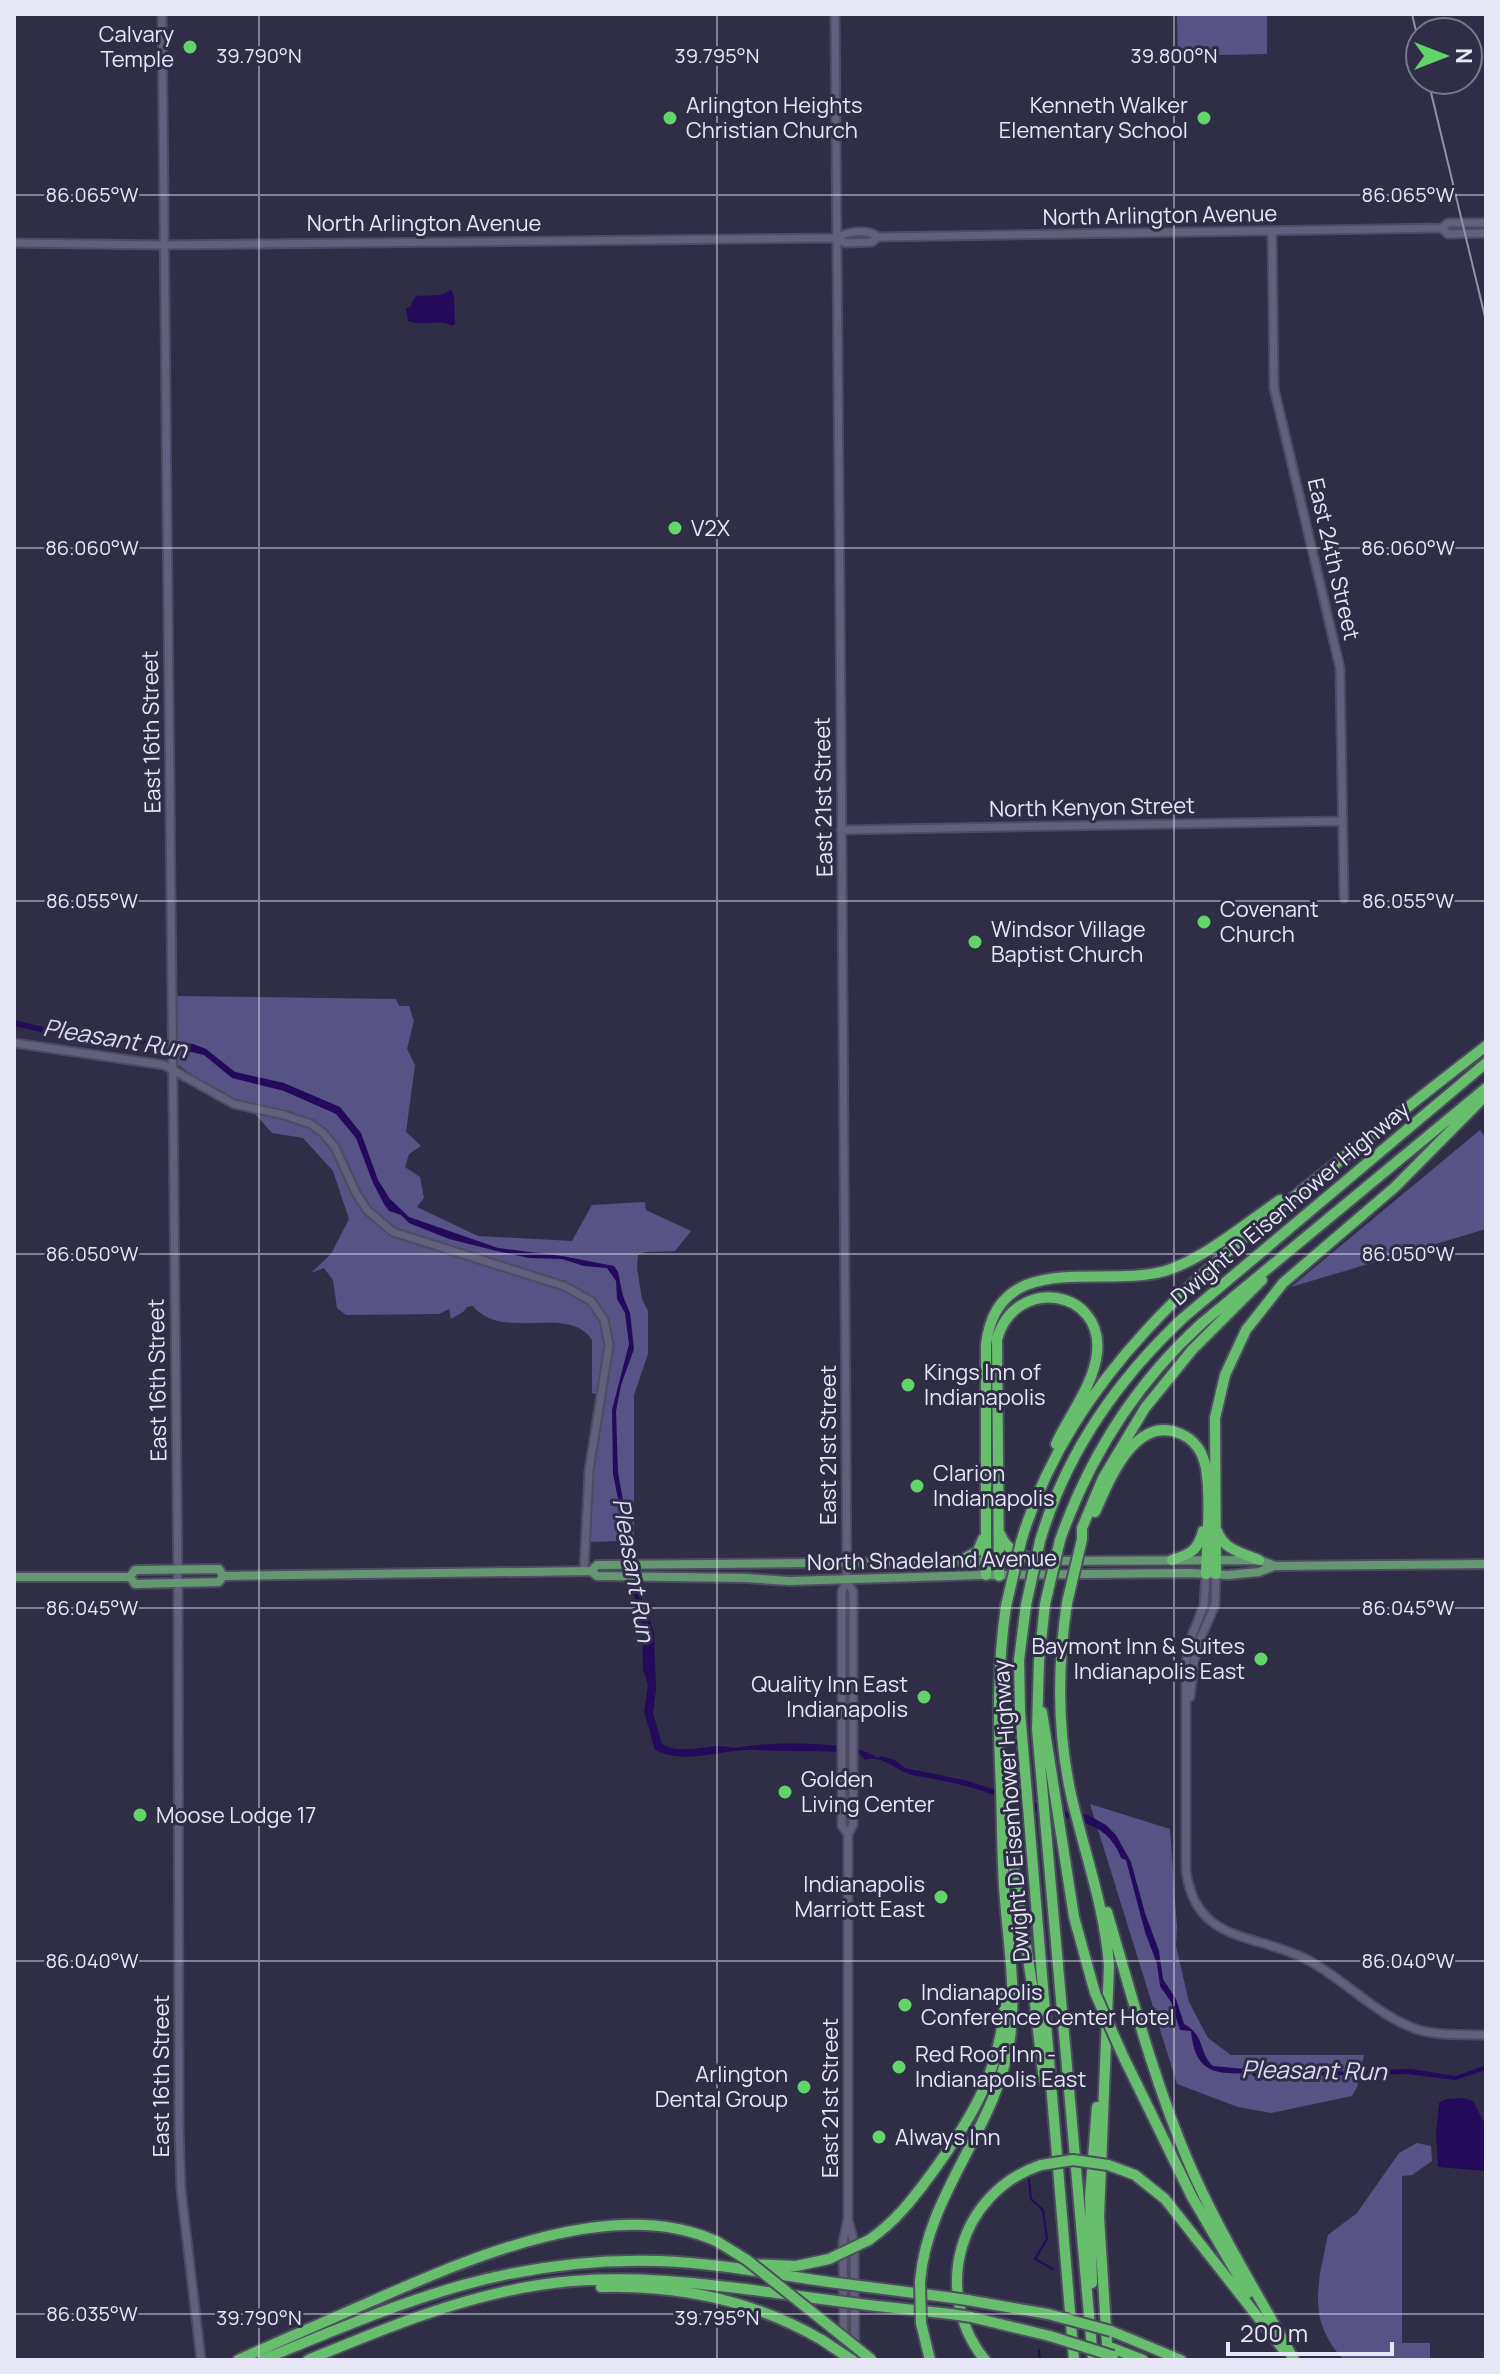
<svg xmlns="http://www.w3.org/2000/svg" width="1500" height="2374" font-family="Manrope,sans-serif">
<rect width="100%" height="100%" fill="#302e46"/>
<path fill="#585386" d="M1177,14h90v40l-89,2z
M177,996l219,3 3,7h10l5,15 -7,28 8,16 -9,67 15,14 -12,8 -4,13 15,10 4,21 -7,9 61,29 94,5 20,-36 53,-3 1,8 45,21 -16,20 -29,1 -8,3 -1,13 5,31 6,12v43l-14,41v155l-16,-9 -27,1 -1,-4 3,-66 14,-89 -10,11 -5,-1v-53c-22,-36 -91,2 -119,-34l-6,1 -4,5 -12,7 -2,-10 -10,5 -93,1 -9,-7 -4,-28 -9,-12 -13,5 20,-19 18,-35 -16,-48 -30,-33 -31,-5 -25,-28 -39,-19 -30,-21z
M1480,1130l6,9v90l-195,58z
M1090,1804l80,25 7,98 -1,19 13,56 19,36 23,17h133l-7,32 -5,9 -81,17 -33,-6 -61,-23z
M1417,2143l14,3 1,15 -20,14 -10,1v167h28v17h-86c-38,-40 -26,-77 -16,-125l29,-22 42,-60z"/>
<path fill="#230a5a" d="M451,290l3,6 1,28 -3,2c-12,-8 -30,1 -44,-5l-2,-13 4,-1 6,-11 25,-1z
M14,1020l38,9 141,15 13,5 29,23 49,11 56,24 21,26 17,47 12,19 19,18 89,31 64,8 52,10 4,6 5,24 7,17 4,36 -13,36 -5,26 2,61 9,51 5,61 11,15 11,34 2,57 -3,23 9,31c18,10 36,3 56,2 8,0 17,3 24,1 29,-5 114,-7 135,11l4,-2 14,4 10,8 59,12 101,32 23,3 18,10 10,10 15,27 14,51 14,38 4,28 13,20 8,25c22,12 14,28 29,42l75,7 123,-4 45,7 30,-11v5l-31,10 -47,-6 -147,3h-6l-5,-4c-36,2 -55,-1 -59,-42l-11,-1 -9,-28 -11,-16 -3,-22 -12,-32 -19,-72 -5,-2c-4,-12 -12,-22 -23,-29 -24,-14 -52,-12 -77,-23 -33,-15 -68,-25 -105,-30 -19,-3 -32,-22 -51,-16l-5,-6c-35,-5 -67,-1 -103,-4 -34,-2 -70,16 -102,0l-11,-38 4,-28 -5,-14 -1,-40 -4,-27 -10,-19 -5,-61 -10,-49 -1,-64 17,-66 -4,-31 -8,-14 -1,-18 -9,-13 -23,-2 -22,-7 -33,-1 -32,-7 -48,-12 -40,-16 -8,-8 -12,-4 -5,-7 -11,-21 -17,-45 -20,-24 -52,-23 -52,-13 -28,-23 -39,-9 -120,-13 -31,-7z
M1463,2098l10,3 13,25v45l-48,-4 -2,-34 3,-30 7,-4z"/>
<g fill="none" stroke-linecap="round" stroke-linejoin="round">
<path stroke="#230a5a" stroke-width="2" d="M1029,2179l2,20 12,11 4,29 -12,20 18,10
M1039,2350l1,10"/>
<defs>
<path id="secondary" d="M162,14l16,1579 1,537 2,59 20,171
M835,14c2,522 12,1044 12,1566l6,12v233l-5,9v384l-5,24 1,115
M1442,228l6,6 38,-1
M1272,231l2,157 66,280 4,230
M835,238l11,5 26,-1 6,-5
M14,243l149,2 672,-7c13,-6 31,-10 43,-1l64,-1 500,-8 6,-5h38
M841,830l502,-9
M14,1043l150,22 70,39 50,11 27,9 12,9 12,14 20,44 12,19 26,22 171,54 27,15 13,19 5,25 -20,126 -5,100
M1206,1574l-2,31 -13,33 -5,25v207c9,73 67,63 118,88 40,20 72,58 115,72 21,6 45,4 67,5
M847,1580l-5,11v235l6,8
M1190,1697l6,-48 19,-44 1,-31
M848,2220l6,22 1,118"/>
<path id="primary" d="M1034,1561l225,-1 16,6 211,-2
M591,1571l6,5 149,2 43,3 192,-6 209,-2 38,2 31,-3 15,-6
M14,1577h116l5,-7 84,-1 4,7
M130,1577l5,7 84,-2 4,-6 368,-5 6,-6 424,-4"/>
<path id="highway" d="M1095,1512c14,-31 40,-99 86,-78 14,6 22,19 25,34 5,32 1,73 0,106
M1217,1531c7,19 25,22 42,29
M1000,1534c8,19 21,21 39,27
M1082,1539v-11l21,-50 42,-70 47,-58 70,-70
M1060,1540c30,-85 76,-157 142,-217l284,-235
M1040,1541c26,-88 77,-161 143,-223l303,-255
M1021,1542c48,-165 182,-274 312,-376 51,-40 102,-81 153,-120
M1172,1560c18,-6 26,-9 31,-29
M960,1561l18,-10 5,-12
M1216,1574l-1,-156 10,-43 21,-45 37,-47 112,-96 90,-91
M986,1575v-230c11,-98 116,-56 179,-74 39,-12 81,-48 115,-71
M999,1576l-2,-237c18,-64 107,-50 100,14 -3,31 -28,63 -41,91
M1067,1603c-10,66 -10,131 5,196 13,55 33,110 37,167l-10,251 9,143
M1045,1604l-6,57 -2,68 56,631
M1026,1605l-7,55 1,51 54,649
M1042,1712l32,205 21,76
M1006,1817l29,187 9,78
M1107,1912c25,84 47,169 81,249 30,70 70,133 106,199
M1124,2058l68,139 56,96
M1108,2165l27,10 30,24 118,150
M869,2240c26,-18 44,-41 63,-67 43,-59 69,-104 74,-179
M748,2264l48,2 33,-7
M920,2282c7,-90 78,-155 90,-244 7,-50 -3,-102 -6,-152 -2,-33 -2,-65 -3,-98 -3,-61 -4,-121 5,-182
M1092,2283l-2,-86 7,-90
M601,2287c77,-2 154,14 221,53
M868,2287l78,10
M967,2300l81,14
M868,2305l83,9
M971,2317l79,19
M921,2323l9,37
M1111,2331l70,29
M1112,2348l31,12
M238,2360c44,-20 89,-39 134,-59 96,-42 243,-108 346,-59
M262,2360c138,-57 245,-104 398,-99 56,2 113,13 169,21
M308,2360c75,-31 149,-62 231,-75 96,-15 195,3 290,15
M985,2360c-54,-67 -27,-167 56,-195"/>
</defs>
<use href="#secondary" stroke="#4e4c61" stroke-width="11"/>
<use href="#primary" stroke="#4e4c61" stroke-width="12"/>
<use href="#highway" stroke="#4e4c61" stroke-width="14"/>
<use href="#secondary" stroke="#62607c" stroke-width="7"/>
<use href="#primary" stroke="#659872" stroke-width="8"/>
<use href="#highway" stroke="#67be6c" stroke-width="10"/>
<path stroke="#9391a5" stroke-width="2" d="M1412,14l8,34
M1428,80l58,241"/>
<defs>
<path id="highway-bridge" d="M1067,1603l15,-64
M1045,1604l15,-64
M1026,1605l14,-64
M1006,1606l15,-64
M1095,1993l29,65
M1041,2165l32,-5 35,5
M718,2242l29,18 125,100
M829,2259l40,-19
M829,2282l39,5
M920,2282l1,41
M946,2297l21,3
M829,2300l39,5
M951,2314l20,3
M1048,2314l63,17
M1050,2336l63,20
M822,2340l30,20"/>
</defs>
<use href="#highway-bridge" stroke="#4e4c61" stroke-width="14" stroke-linecap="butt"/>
<use href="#highway-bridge" stroke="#67be6c" stroke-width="10"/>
</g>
<path fill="none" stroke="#e7e6f6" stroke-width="2" stroke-opacity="0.45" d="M259,14v2346M717,14v2346M1174,14v2346M14,195h1472M14,548h1472M14,901h1472M14,1254h1472M14,1608h1472M14,1961h1472M14,2314h1472"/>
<g fill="#61d46a" stroke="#302e46" stroke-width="3">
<circle cx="190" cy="47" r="8"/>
<circle cx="670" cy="118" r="8"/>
<circle cx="1204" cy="118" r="8"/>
<circle cx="675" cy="528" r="8"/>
<circle cx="1204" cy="922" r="8"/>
<circle cx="975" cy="942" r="8"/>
<circle cx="908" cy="1385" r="8"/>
<circle cx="917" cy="1486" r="8"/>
<circle cx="1261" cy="1659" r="8"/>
<circle cx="924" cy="1697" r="8"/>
<circle cx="785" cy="1792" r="8"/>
<circle cx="140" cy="1815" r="8"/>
<circle cx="941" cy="1897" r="8"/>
<circle cx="905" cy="2005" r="8"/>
<circle cx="899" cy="2067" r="8"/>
<circle cx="804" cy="2087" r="8"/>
<circle cx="879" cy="2137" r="8"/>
</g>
<g text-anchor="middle" stroke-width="6" stroke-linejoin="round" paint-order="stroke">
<g font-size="22" fill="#e7e6f6" stroke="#302e46" text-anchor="start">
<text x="174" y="42" text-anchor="end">Calvary<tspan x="174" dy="25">Temple</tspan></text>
<text x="686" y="113">Arlington Heights<tspan x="686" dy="25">Christian Church</tspan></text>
<text x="1188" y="113" text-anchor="end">Kenneth Walker<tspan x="1188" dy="25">Elementary School</tspan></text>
<text x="691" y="536">V2X</text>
<text x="1220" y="917">Covenant<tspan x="1220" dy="25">Church</tspan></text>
<text x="991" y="937">Windsor Village<tspan x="991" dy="25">Baptist Church</tspan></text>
<text x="924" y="1380">Kings Inn of<tspan x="924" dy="25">Indianapolis</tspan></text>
<text x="933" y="1481">Clarion<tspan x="933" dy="25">Indianapolis</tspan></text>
<text x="1245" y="1654" text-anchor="end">Baymont Inn &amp; Suites<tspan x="1245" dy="25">Indianapolis East</tspan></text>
<text x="908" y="1692" text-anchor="end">Quality Inn East<tspan x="908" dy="25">Indianapolis</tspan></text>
<text x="801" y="1787">Golden<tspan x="801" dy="25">Living Center</tspan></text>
<text x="156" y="1823">Moose Lodge 17</text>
<text x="925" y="1892" text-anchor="end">Indianapolis<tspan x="925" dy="25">Marriott East</tspan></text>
<text x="921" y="2000">Indianapolis<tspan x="921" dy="25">Conference Center Hotel</tspan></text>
<text x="915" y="2062">Red Roof Inn -<tspan x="915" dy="25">Indianapolis East</tspan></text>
<text x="788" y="2082" text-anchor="end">Arlington<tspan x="788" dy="25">Dental Group</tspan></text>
<text x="895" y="2145">Always Inn</text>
</g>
<g font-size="22" fill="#e7e6f6" stroke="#302e46">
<text transform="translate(1160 215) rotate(-1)" y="8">North Arlington Avenue</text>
<text x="424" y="231">North Arlington Avenue</text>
<text transform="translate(1334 559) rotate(77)" y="8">East 24th Street</text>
<text transform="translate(151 732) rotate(-91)" y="8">East 16th Street</text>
<text transform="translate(823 797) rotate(-91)" y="8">East 21st Street</text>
<text transform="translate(1092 807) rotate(-1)" y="8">North Kenyon Street</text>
<text transform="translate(1290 1203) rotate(-40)" y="8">Dwight D Eisenhower Highway</text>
<text transform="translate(157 1380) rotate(-91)" y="8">East 16th Street</text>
<text transform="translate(828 1445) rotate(-90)" y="8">East 21st Street</text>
<text transform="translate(932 1560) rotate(-1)" y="8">North Shadeland Avenue</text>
<text transform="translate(1011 1811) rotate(-94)" y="8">Dwight D Eisenhower Highway</text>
<text transform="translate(161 2076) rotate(-90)" y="8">East 16th Street</text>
<text transform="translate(830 2098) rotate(-90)" y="8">East 21st Street</text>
</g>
<g font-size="24" font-style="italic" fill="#dcdbf2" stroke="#302e46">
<text transform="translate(115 1039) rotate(9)" y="8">Pleasant Run</text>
<text transform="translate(633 1570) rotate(80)" y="8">Pleasant Run</text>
<text transform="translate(1314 2071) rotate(1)" y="8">Pleasant Run</text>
</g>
</g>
<g font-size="20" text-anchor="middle" fill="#e7e6f6" stroke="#302e46" stroke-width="6" stroke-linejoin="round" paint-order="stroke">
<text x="259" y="63">39.790°N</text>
<text x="717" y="63">39.795°N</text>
<text x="1174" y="63">39.800°N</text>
<text x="1408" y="202">86.065°W</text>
<text x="92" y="202">86.065°W</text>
<text x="92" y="555">86.060°W</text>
<text x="1408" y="555">86.060°W</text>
<text x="92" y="908">86.055°W</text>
<text x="1408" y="908">86.055°W</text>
<text x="92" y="1261">86.050°W</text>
<text x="1408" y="1261">86.050°W</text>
<text x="92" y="1615">86.045°W</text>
<text x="1408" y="1615">86.045°W</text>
<text x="92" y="1968">86.040°W</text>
<text x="1408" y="1968">86.040°W</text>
<text x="92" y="2321">86.035°W</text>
<text x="259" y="2325">39.790°N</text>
<text x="717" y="2325">39.795°N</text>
</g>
<rect width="1500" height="2374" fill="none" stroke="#e7e6f6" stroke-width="32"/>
<g transform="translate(1444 56) rotate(90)"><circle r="38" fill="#302e46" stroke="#79788c" stroke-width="2"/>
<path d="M0-6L14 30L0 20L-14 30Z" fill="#61d46a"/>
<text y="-12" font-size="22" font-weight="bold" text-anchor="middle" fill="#e7e6f6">N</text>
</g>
<path d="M1228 2342v12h164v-12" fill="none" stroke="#e7e6f6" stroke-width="4"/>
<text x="1240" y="2342" font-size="24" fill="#e7e6f6" stroke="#302e46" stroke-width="6" paint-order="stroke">200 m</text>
</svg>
